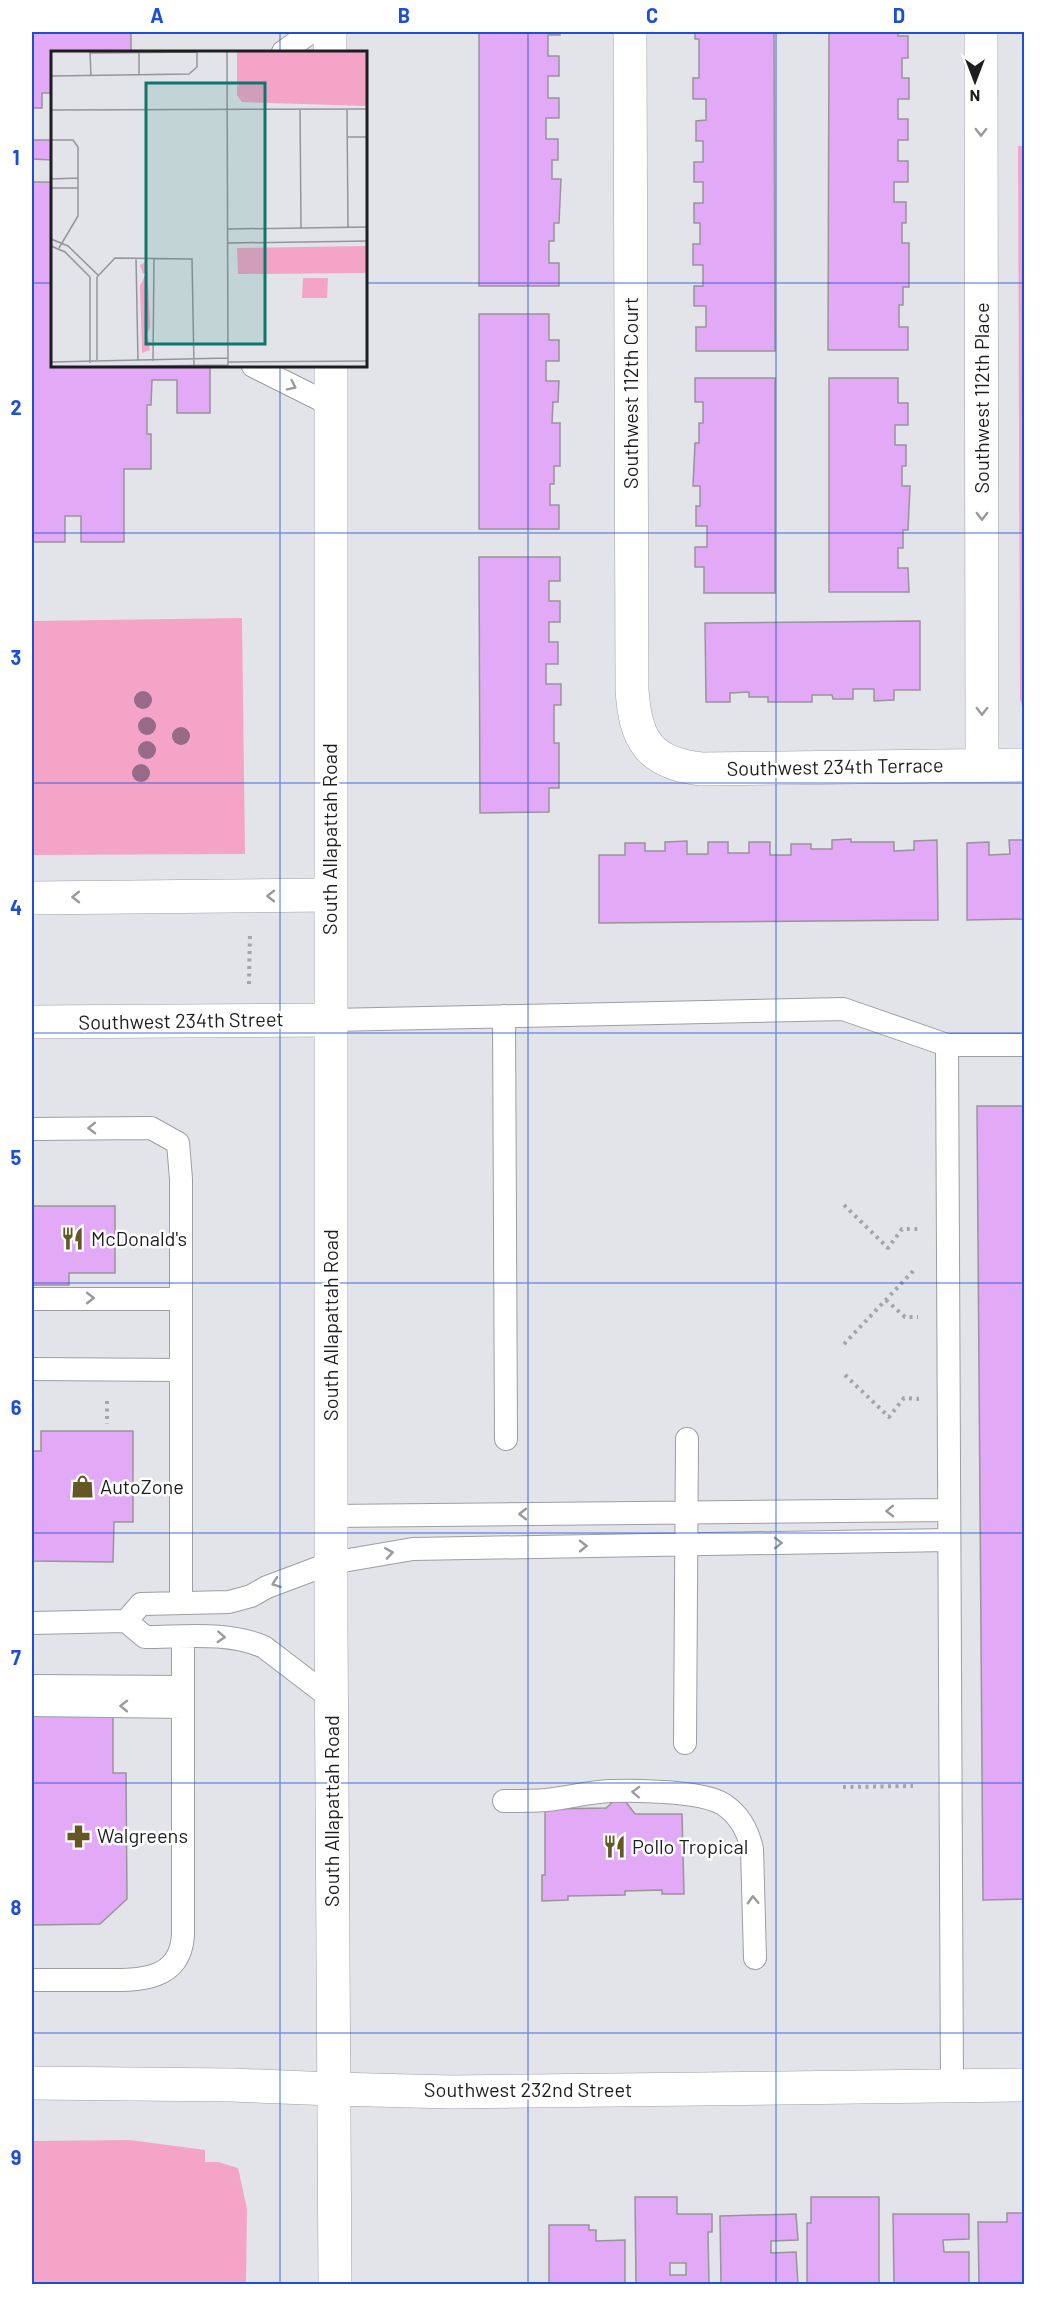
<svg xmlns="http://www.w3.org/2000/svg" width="1056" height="2316" font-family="Barlow,sans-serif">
<rect width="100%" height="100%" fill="#e3e4ea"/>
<path fill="#f4a5c7" d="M1018,146h6v567l-4,-14z
M242,618l3,236 -213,1v-234z
M130,2140l75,10v12h13l20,6 9,41 -1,75h-214v-143z"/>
<path fill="#e2a9f6" stroke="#989499" stroke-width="1.5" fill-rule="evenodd" d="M32,32h104h-5v20h-79v41h-10v15h-10z
M479,32h81v3h-12v21h11v20h-11v22h11v20h-13v21h12v21h-6v19h9l-2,44h-5v18h-5v22h10v23h-80z
M695,32h79l1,319h-79v-24h10v-21h-12v-20h9v-21h-10v-21h7v-21h-6v-20h9v-21h-9v-20h9v-21h-7v-20l10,-1v-21h-13v-21h6v-39h-4z
M829,32h69v4h10v22h-6v20h7v21h-11v20h10v21h-10v21h10v21h-14v20h12v21h-4v20h7v44h-6v18h-4v22h9v23h-80z
M32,140h20v20l-20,-1z
M32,182h20v184h158v47h-33v-33h-25l-1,25h-4v29h4v35h-27v73h-43v-26h-16v26h-33z
M479,314h70v26h10v21h-13v20h13l-1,21h-5l-1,21h8v43h-6v18h-4v21h9v24h-80z
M695,378h80v215h-71v-26h-9v-20h12v-21h-11v-20h4v-20h-7l2,-43h4v-20h4v-21h-8z
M829,378h69v25h10v22h-13v20h11v21h-4v20h8l-2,44h-5v18h-5v20h10l1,24h-80z
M479,557h81v24h-11v20h11v21h-11v20h9v22h-12v20h15v21h-7v38h5v45h-10v24l-69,1z
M920,621v69h-26v10l-20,1v-12h-21v10h-20l-1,-4h-20v7h-44v-5h-19v-5l-19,1v9h-24l-1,-79z
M851,839v3h43v9l20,-1v-9l23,-1 1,80 -339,3v-68h26v-12h20v8h20v-9l22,-1v13h21v-12h20v11h21v-11h21v13h21v-11h20v5h21v-9z
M1009,840h15v79l-57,1v-77l22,-1v13l21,-1z
M977,1106h47v793l-41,1z
M32,1206h83v67h-46v12h-37z
M41,1431h92v91h-19l-1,40 -81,-1v-110h9z
M113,1714v59h13l1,126 -27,25 -68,1v-210z
M614,1801l12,1 9,12h47l2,80h-22v-4l-37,1v4l-57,1v4l-26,1v-26h3v-66l61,-1z
M635,2197h42v17h35v18h-4l1,52h-73zM670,2263h16v12h-16z
M811,2197h68v87h-72v-61h4z
M1007,2213h17v71h-45l-1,-62h29z
M796,2214l2,26 -27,1v12l25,-1 2,32h-77l-1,-68z
M893,2214h76v25l-26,1 1,12h25v32h-75z
M549,2225h40v5h7v11l29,-1v44h-76z"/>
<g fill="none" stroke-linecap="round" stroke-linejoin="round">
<defs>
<path id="service" d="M283,52l28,-20
M253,366l78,39
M504,1016l2,423
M331,1020l512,-11 104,36 5,1041
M947,1045h77
M32,1129l119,-1 27,15 3,36v424
M32,1299h149
M32,1369l149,1
M331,1516l617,-6
M126,1621l15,-17 88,-2 22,-6 16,-9 64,-24 82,-14 536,-9
M32,1623l94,-2 19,16c39,0 82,-6 119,10l68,52
M32,1686l150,1
M32,1705l151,2
M685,1743l2,-304
M504,1801c14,0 28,0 42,-1 21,-2 42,-8 64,-9 27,-1 91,0 113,13 17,11 25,27 29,45l3,109
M32,1980c21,0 43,0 65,0 36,0 83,4 86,-45v-298"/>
<path id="minor" d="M630,32l2,657c3,50 16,74 69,80l323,-4
M981,32l1,733
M32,898l298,-3
M32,1022l299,-2
M32,2083l200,2 101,4"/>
<path id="tertiary" d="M333,2089l119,3 572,-7"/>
<path id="secondary" d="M330,32v20
M331,366v1257l4,661"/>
</defs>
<use href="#service" stroke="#9d9ea3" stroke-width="24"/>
<use href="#minor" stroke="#9d9ea3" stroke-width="34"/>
<use href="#tertiary" stroke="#9d9ea3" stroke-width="34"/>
<use href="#secondary" stroke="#9d9ea3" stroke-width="34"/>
<path stroke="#a4a4a9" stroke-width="4" stroke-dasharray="3 4.5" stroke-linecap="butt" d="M249,984l1,-52
M844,1205l44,43 14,-19h16
M886,1300l19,17h13
M844,1344l72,-76
M845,1375l44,42 15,-19 15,1
M107,1401v23
M843,1787l70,-1"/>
<use href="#service" stroke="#fff" stroke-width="22"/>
<use href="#minor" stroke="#fff" stroke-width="33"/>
<use href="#tertiary" stroke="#fff" stroke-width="33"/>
<use href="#secondary" stroke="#fff" stroke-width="33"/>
</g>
<g fill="#976a87">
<circle cx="143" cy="700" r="9"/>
<circle cx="147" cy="726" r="9"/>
<circle cx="181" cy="736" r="9"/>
<circle cx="147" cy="750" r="9"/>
<circle cx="141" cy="773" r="9"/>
</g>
<defs><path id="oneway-chevron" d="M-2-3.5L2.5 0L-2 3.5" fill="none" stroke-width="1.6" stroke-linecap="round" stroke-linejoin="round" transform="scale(1.5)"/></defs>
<g stroke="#9a9a9b">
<use href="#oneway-chevron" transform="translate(981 132) rotate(90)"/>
<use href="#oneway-chevron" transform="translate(292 386) rotate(26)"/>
<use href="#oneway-chevron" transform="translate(982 516) rotate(90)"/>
<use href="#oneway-chevron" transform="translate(982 711) rotate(90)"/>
<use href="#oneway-chevron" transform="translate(271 896) rotate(180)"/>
<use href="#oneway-chevron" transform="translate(76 897) rotate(179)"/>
<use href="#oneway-chevron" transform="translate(92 1128) rotate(179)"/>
<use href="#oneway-chevron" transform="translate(90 1298)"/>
<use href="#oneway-chevron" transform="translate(890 1511) rotate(179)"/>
<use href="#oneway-chevron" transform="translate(523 1514) rotate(180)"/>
<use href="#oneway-chevron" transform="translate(778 1543) rotate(-1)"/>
<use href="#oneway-chevron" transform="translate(583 1546) rotate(-1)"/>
<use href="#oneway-chevron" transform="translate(389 1553) rotate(-9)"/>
<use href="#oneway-chevron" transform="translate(276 1583) rotate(160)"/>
<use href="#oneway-chevron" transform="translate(221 1637) rotate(3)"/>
<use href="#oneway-chevron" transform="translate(124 1706) rotate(-179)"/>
<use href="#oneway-chevron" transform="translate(636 1792) rotate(-178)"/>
<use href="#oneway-chevron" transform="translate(753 1900) rotate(-92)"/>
</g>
<path fill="none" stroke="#1d4ed8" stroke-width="1.5" stroke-opacity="0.55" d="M280,32v20M528,32v2252M776,32v2252M32,283h20M366,283h658M280,366v1918M32,533h992M32,783h992M32,1033h992M32,1283h992M32,1533h992M32,1783h992M32,2033h992"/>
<defs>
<symbol id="restaurant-bare" viewBox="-9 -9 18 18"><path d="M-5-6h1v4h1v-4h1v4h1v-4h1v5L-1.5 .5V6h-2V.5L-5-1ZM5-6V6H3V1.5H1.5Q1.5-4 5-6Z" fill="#645724" stroke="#fff" stroke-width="2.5" paint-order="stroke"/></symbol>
<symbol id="shop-bare" viewBox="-9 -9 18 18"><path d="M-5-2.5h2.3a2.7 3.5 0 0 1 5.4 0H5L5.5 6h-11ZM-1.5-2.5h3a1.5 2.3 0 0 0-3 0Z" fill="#645724" stroke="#fff" stroke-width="2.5" paint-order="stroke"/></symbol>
<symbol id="pharmacy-bare" viewBox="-9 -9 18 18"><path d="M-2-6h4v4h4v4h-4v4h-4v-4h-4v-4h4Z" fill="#645724" stroke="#fff" stroke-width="2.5" paint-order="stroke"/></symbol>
</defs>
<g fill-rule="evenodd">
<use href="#restaurant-bare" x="56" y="1222" width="33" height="33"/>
<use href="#shop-bare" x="66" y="1470" width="33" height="33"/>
<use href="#pharmacy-bare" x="62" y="1820" width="33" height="33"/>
<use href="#restaurant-bare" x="598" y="1830" width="33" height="33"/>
</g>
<g text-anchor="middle" stroke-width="5" stroke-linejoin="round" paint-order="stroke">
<g font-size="20" fill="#1e1e20" stroke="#fff">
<text transform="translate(631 393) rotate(-90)" y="7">Southwest 112th Court</text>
<text transform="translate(982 398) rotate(-90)" y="7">Southwest 112th Place</text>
<text transform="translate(835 767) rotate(-1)" y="7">Southwest 234th Terrace</text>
<text transform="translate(330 839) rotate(-90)" y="7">South Allapattah Road</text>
<text transform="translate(181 1021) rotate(-1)" y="7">Southwest 234th Street</text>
<text transform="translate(331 1325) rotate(-90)" y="7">South Allapattah Road</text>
<text transform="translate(332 1811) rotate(-90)" y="7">South Allapattah Road</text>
<text x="528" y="2097">Southwest 232nd Street</text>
</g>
<g font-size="20" fill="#1e1e20" stroke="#fff" text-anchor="start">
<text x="91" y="1246">McDonald's</text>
<text x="100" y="1494">AutoZone</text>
<text x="97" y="1843">Walgreens</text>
<text x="632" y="1854">Pollo Tropical</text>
</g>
</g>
<g transform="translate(51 51)">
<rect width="316" height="316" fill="#e3e4ea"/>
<path d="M186,1h130v54l-125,-4 -5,-7zM316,195v27l-129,1 -1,-26zM96,210l3,66 -6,14 4,-3 2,12 -8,3 -2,-67 7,-15 -4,3 -3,-9zM252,227h25l-1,20h-25z" fill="#f4a5c7"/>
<path fill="none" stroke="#949599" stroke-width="1.5" d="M39,1l1,24M88,1v23M176,1l1,315M39,2l107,-1M0,25l138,-2 8,-7v-15M249,58l1,119M296,58l1,118M0,59l317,-1M296,86h21M0,89h22l5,7v69l-19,32M0,128l27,-1M0,137h27M177,178l140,-2M0,188l17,7 30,29M177,192l140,-2M0,195l14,6 25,25M85,207l2,103M39,226v86M46,226l18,-19 77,1 2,108M46,226v83M102,310l1,-103M0,311l177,-4M177,311l140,-1M14,316l163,-2"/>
<path fill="#0f766e" fill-opacity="0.15" stroke="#0f766e" stroke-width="3" d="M95,32h119v261h-119z"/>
<rect width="316" height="316" fill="none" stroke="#1e1e20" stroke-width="3"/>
</g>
<rect width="1056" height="2316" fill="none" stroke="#ffffff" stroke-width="66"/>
<g transform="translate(975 81) rotate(180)" stroke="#ffffff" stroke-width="4.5" paint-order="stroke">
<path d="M0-4.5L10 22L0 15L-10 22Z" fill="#1e1e20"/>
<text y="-9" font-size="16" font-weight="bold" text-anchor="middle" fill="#1e1e20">N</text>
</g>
<rect x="33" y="33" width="990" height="2250" fill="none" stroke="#1d4ed8" stroke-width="2"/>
<g font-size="20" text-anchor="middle" font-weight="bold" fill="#1d4ed8">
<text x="157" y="23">A</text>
<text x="404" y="23">B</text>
<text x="652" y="23">C</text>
<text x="899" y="23">D</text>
<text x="16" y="165">1</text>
<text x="16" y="415">2</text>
<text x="16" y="665">3</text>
<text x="16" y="915">4</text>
<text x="16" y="1165">5</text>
<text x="16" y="1415">6</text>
<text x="16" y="1665">7</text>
<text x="16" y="1915">8</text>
<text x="16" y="2165">9</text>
</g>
</svg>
